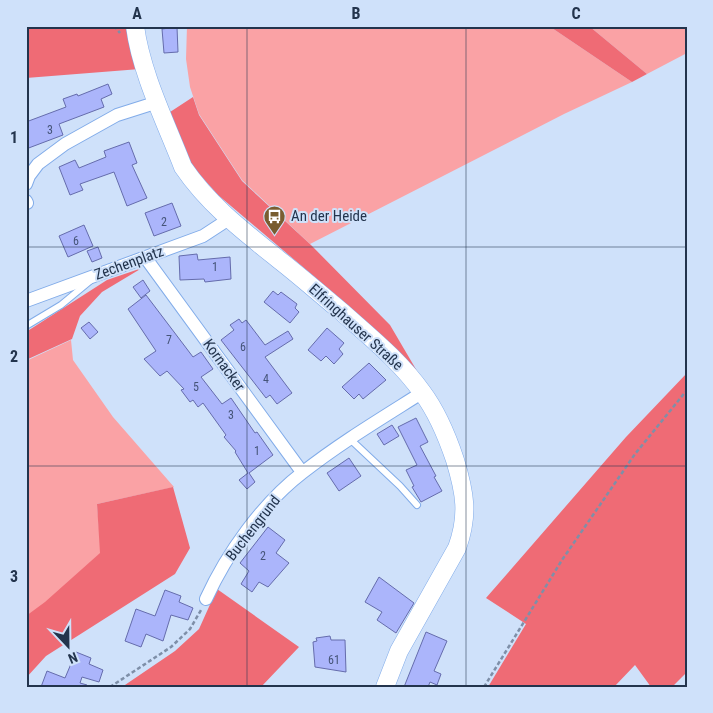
<svg xmlns="http://www.w3.org/2000/svg" width="713" height="713" font-family="'Roboto Condensed',sans-serif">
<rect width="100%" height="100%" fill="#cfe1fa"/>
<path fill="#faa2a5" d="M187,26h362l83,56 -68,32 -254,130 -68,-64 -43,-66 -9,-27 -4,-28z
M589,26h98v27l-40,21z
M71,340l2,20 40,57 61,70 -77,17 4,49 -56,50 -19,14v-256z"/>
<path fill="#ef6b75" d="M26,26h104l10,43 -114,9z
M549,26h40l58,48 -15,8z
M193,97l6,18 43,66 69,64 79,80 27,46 -74,-70 -125,-106 -18,-20 -14,-18 -19,-43z
M142,268l-40,24 -22,24 -8,23 -46,21v-28l81,-52z
M687,373v299l-15,15h-21l-16,-22 -21,22h-126l38,-63 -40,-26 140,-161z
M173,487l17,61 -15,26 -129,82 -20,22v-62l19,-14 55,-49 -3,-49z
M217,589l82,58 -38,40h-139l53,-36 24,-22z"/>
<path fill="#abb5fb" stroke="#656cac" d="M177,27l1,25 -14,1 -2,-24z
M108,84l4,10 -11,5 3,8 -45,17 4,11 -37,14v-27l40,-15 -3,-8 14,-5 1,2z
M129,142l8,21 -5,2 15,33 -20,8 -13,-34 -34,12 3,6 -13,5 -11,-28 16,-7 4,8 27,-11 -2,-6z
M172,203l9,23 -27,10 -9,-23z
M84,225l9,21 -25,11 -9,-21z
M98,247l4,11 -10,4 -5,-11z
M197,254l1,6 32,-3 1,22 -26,3 -1,-3 -24,1 -1,-24z
M143,280l7,11 -9,7 -8,-11z
M273,291l5,4 3,-3 16,12 -2,4 4,4 -9,11 -26,-21z
M146,295l47,62 8,-5 12,17 -12,8 21,27 9,-6 24,35 2,-1 16,23 -24,18 6,9 -8,7 -8,-9 9,-7 -13,-21 1,-1 -12,-14 2,-2 -23,-32 -5,4 -5,-7 -3,2 -9,-12 3,-1 -17,-18 -7,5 -16,-17 12,-8 -28,-42z
M239,319l3,4 4,-3 19,25 23,-14 5,8 -28,18 27,36 -15,11 -7,-9 -4,3 -45,-58 13,-10 -4,-5z
M89,322l9,10 -8,7 -9,-11z
M327,328l17,15 -5,6 4,5 -9,10 -8,-8 -5,5 -13,-11z
M369,363l17,17 -23,19 -4,-5 -5,5 -12,-12z
M416,418l12,24 -8,4 16,30 -2,1 8,14 -21,11 -9,-15 2,-1 -8,-16 11,-5 -19,-38z
M392,425l7,11 -15,9 -7,-11z
M349,458l12,18 -22,15 -12,-18z
M268,527l17,13 -9,13 13,10 -21,24 -9,-5 -7,10 -11,-8 8,-13 -9,-8z
M379,577l35,26 -18,30 -19,-13 5,-8 -17,-10z
M165,590l16,6 -2,6 14,6 -5,12 -17,-5 -8,26 -17,-7 -5,13 -16,-6 11,-32 19,7z
M426,632l21,9 -13,30 7,3 -4,11 -7,-3 -2,5h-24z
M330,636l1,4h14l1,32 -31,-5 -2,-25 4,-1 -1,-3z
M76,652l15,6 -2,6 14,6 -4,12 -17,-5 -2,6 7,2 -1,2h-45l6,-16 18,7z"/>
<g fill="none" stroke-linecap="round" stroke-linejoin="round">
<defs>
<path id="service" d="M26,326l35,-21 29,-24
M350,439l50,47 17,19"/>
<path id="minor" d="M26,184l3,-8 9,-12 27,-20 52,-29 41,-13
M26,201l1,2
M145,257l157,215
M26,301l177,-65 26,-17
M206,599c21,-46 56,-95 96,-126 38,-30 80,-55 121,-81"/>
<path id="secondary" d="M135,26c6,47 31,97 48,141 25,37 60,64 95,92 22,17 42,35 64,53 28,25 58,49 80,80 15,20 25,44 33,68 10,33 14,55 2,88l-58,103 -14,36"/>
</defs>
<use href="#service" stroke="#82ace9" stroke-width="8"/>
<use href="#minor" stroke="#82ace9" stroke-width="14"/>
<use href="#secondary" stroke="#82ace9" stroke-width="19"/>
<path stroke="#7e8fa8" stroke-width="2.5" stroke-dasharray="4 2.5" stroke-linecap="butt" d="M114,26l6,7
M110,687l61,-40 19,-18 11,-19
M484,687l78,-127 73,-106 52,-64"/>
<use href="#service" stroke="#fff" stroke-width="6"/>
<use href="#minor" stroke="#fff" stroke-width="12"/>
<use href="#secondary" stroke="#fff" stroke-width="18"/>
</g>
<path fill="none" stroke="#23344d" stroke-width="1" stroke-opacity="0.55" d="M247,26v661M466,26v661M26,247h661M26,466h661"/>
<defs>
<symbol id="bus-pin" viewBox="-11 -11 22 30"><path d="M0 17L-7.5 6A9.5 9.5 0 1 1 7.5 6Z" fill="#795d30" stroke="#cfe1fa"/><path d="M-5-6H5V4H4V6H2V4H-2V6H-4V4H-5ZM-3.5-4V0h7V-4ZM-3.5 1.2v1.5H-2V1.2ZM2 1.2v1.5H3.5V1.2Z" fill="#fff"/></symbol>
</defs>
<g fill-rule="evenodd">
<use href="#bus-pin" x="262" y="204" width="25" height="34"/>
</g>
<g text-anchor="middle" stroke-width="4" stroke-linejoin="round" paint-order="stroke">
<g font-size="12" fill="#455478">
<text x="50" y="134">3</text>
<text x="164" y="226">2</text>
<text x="76" y="245">6</text>
<text x="215" y="271">1</text>
<text x="169" y="344">7</text>
<text x="243" y="351">6</text>
<text x="266" y="383">4</text>
<text x="196" y="391">5</text>
<text x="231" y="419">3</text>
<text x="257" y="455">1</text>
<text x="263" y="560">2</text>
<text x="334" y="664">61</text>
</g>
<g font-size="15" fill="#23344d" stroke="#cfe1fa" text-anchor="start">
<text x="291" y="221">An der Heide</text>
</g>
<g font-size="15" fill="#23344d" stroke="#cfe1fa">
<text transform="translate(129 263) rotate(-20)" y="5">Zechenplatz</text>
<text transform="translate(356 327) rotate(42)" y="5">Elfringhauser Straße</text>
<text transform="translate(224 365) rotate(54)" y="5">Kornacker</text>
<text transform="translate(253 528) rotate(-52)" y="5">Buchengrund</text>
</g>
</g>
<rect width="713" height="713" fill="none" stroke="#cfe1fa" stroke-width="55"/>
<g transform="translate(68 646) rotate(158)" stroke="#cfe1fa" stroke-width="4" paint-order="stroke">
<path d="M0-4L9 19L0 12L-9 19Z" fill="#23344d"/>
<text y="-8" font-size="14" font-weight="bold" text-anchor="middle" fill="#23344d">N</text>
</g>
<rect x="28" y="28" width="658" height="658" fill="none" stroke="#23344d" stroke-width="2"/>
<g font-size="16" text-anchor="middle" font-weight="bold" fill="#23344d">
<text x="137" y="19">A</text>
<text x="356" y="19">B</text>
<text x="576" y="19">C</text>
<text x="14" y="143">1</text>
<text x="14" y="362">2</text>
<text x="14" y="582">3</text>
</g>
</svg>
